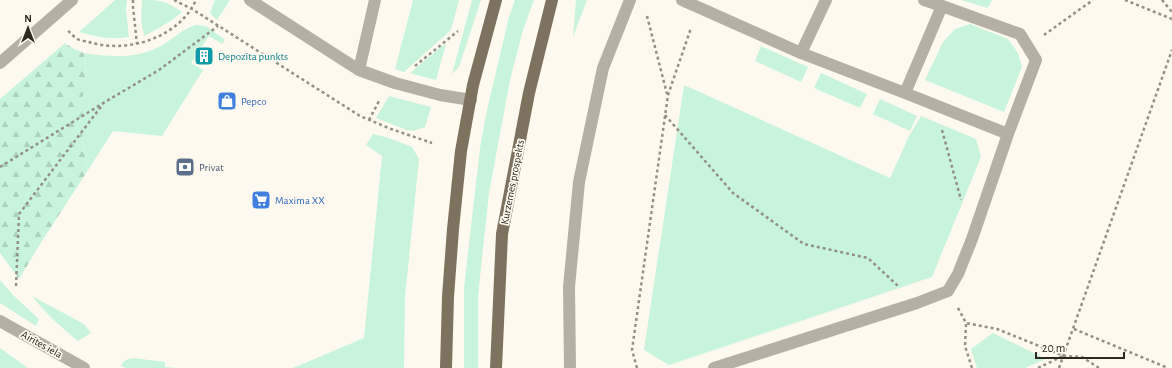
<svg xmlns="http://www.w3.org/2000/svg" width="1172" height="368" font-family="'Alegreya Sans',sans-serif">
<defs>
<pattern id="forest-firs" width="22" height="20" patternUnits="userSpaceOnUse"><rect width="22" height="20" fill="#c8f4db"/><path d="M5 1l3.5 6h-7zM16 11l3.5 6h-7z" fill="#acd1bc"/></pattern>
</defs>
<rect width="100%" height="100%" fill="#fdf9ee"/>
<path fill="#c8f4db" d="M115,0h12l-1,9 3,28c-19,3 -32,0 -50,-5z
M142,0c20,0 23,1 40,12 -12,10 -24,17 -38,24l-3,-16z
M215,0h15l-13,20 -7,-7z
M413,0h46l-8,30 -47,42 -9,-3z
M472,0h9l-22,67 -7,7z
M515,0h19l-11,30 -13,50 -21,113 -11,103v72h-14v-80l16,-140 7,-38 22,-93z
M576,0h11l-14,37z
M961,0h31l-4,8z
M970,24l38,15 10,14 4,14 -18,45 -79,-32 18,-38 12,-13z
M196,25l10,1 19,14 -3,4 -13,-8 -18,27 12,7 -41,66 -49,-5 -25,39 -6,-35v-34l4,-24 -2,-24c25,4 52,6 75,-6 13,-7 23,-18 37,-22z
M446,44l-10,36 -26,-7 33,-28z
M761,46l47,21 -7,15 -46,-21z
M821,73l46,21 -7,14 -46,-20z
M684,85l206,93 19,-42 12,-20 55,23 5,18 -49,120 -263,88 -25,-15z
M389,96l42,11 -6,20 -12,4 -6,-1 -31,-12z
M880,99l37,17 -7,15 -37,-17z
M373,134l16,4 23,9 7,12 -14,138 -1,71h-111l71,-30 18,-182 -16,-11z
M0,280l13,15 26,24 -3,7 -36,-23z
M32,296l52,28 7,9 -13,8c-17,-14 -33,-28 -46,-45z
M993,333l53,26 -21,9h-48l-6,-19z
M0,348l28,20h-28z
M133,358l32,4v5l12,1h-51l-5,-2c3,-6 6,-7 12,-8z"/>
<path fill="url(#forest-firs)" d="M65,43l9,6 10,4 2,24 -4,24v34l6,35 -46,71 -23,38 -19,-26v-154z"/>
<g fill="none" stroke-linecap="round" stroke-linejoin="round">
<path stroke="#949085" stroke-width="2.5" stroke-dasharray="3 3" stroke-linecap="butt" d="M133,0v7l4,37
M174,0l18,9 168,107 31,13 41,14
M1125,0l47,19
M1162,0l10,12
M647,16l20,78
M68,31c3,2 6,6 9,8 4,2 9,2 12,3 38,12 90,-4 107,-42
M1044,35l49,-35
M415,66l43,-35
M665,115l68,78 71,51 64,14 30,28
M369,120l11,-21
M942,130l19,70
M0,167l105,-65 54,-32 59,-44
M16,286l3,-72 84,-110
M958,308l8,15 31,6 67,27 18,1 17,11
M966,324l-1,22 7,22
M1074,329l94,39
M637,368l-5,-18 36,-255 23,-67
M1038,368l25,-12
M1059,368l113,-318"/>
<path stroke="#b5afa4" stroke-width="12" d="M250,0l109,70 36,13 45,12 31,5
M682,0l119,53 104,40 103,41
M924,0l18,6
M801,53l25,-53
M0,63l72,-63
M359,70l16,-70
M0,321l84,47
M570,368l-1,-81 10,-105 24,-114 27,-68
M714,368l203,-65 31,-12 10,-17 14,-35 36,-105 28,-74 -16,-26 -78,-28 -37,87"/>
<path stroke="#7d725d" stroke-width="12" d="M446,368l2,-71 5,-68 8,-78 12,-66 23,-85
M496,368l6,-134 27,-141 23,-93"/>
</g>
<defs>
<symbol id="building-square" viewBox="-11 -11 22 22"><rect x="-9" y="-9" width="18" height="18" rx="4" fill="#0f9aa8" stroke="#fdf9ee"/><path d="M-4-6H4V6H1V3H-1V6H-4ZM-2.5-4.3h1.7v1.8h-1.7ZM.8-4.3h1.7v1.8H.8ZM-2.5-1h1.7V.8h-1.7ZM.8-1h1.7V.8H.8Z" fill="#fff"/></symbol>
<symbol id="shop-square" viewBox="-11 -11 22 22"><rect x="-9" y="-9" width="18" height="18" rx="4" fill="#3f7fe0" stroke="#fdf9ee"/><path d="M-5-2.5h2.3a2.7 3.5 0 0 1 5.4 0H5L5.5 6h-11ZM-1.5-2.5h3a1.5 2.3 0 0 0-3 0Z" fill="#fff"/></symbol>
<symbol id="bank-square" viewBox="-11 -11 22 22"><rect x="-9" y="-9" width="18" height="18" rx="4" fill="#5c6f8a" stroke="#fdf9ee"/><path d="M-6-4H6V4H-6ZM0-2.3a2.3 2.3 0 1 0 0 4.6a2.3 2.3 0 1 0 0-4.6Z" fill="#fff"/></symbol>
<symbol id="supermarket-square" viewBox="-11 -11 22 22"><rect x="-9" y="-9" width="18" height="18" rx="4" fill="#3f7fe0" stroke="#fdf9ee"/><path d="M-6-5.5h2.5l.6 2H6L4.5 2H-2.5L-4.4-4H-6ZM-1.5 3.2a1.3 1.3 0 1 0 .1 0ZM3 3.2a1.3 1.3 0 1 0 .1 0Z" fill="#fff"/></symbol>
</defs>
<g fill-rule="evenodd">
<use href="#building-square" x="193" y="45" width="22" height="22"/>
<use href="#shop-square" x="216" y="90" width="22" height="22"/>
<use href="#bank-square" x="174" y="156" width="22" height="22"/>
<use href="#supermarket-square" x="250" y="189" width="22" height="22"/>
</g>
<g text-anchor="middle" stroke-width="3.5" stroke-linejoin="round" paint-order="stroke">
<g font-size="11" fill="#0d838f" stroke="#fdf9ee" text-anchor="start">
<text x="218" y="60">Depozīta punkts</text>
</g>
<g font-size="11" fill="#366cbe" stroke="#fdf9ee" text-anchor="start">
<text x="241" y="105">Pepco</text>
<text x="275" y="204">Maxima XX</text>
</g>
<g font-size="11" fill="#4e5e75" stroke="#fdf9ee" text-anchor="start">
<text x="199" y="171">Privat</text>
</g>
<g font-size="11" fill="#2d291e" stroke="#fdf9ee">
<text transform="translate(512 182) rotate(-79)" y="4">Kurzemes prospekts</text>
<text transform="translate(42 344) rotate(29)" y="4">Airītes iela</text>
</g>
</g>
<g transform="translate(28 28)" stroke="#fdf9ee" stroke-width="3" paint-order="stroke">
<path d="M0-3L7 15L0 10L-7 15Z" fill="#2d291e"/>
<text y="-6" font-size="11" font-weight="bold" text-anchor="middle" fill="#2d291e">N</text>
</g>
<path d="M1036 352v6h88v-6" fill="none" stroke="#2d291e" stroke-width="2"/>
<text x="1042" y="352" font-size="12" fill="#2d291e" stroke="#fdf9ee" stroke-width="3" paint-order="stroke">20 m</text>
</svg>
